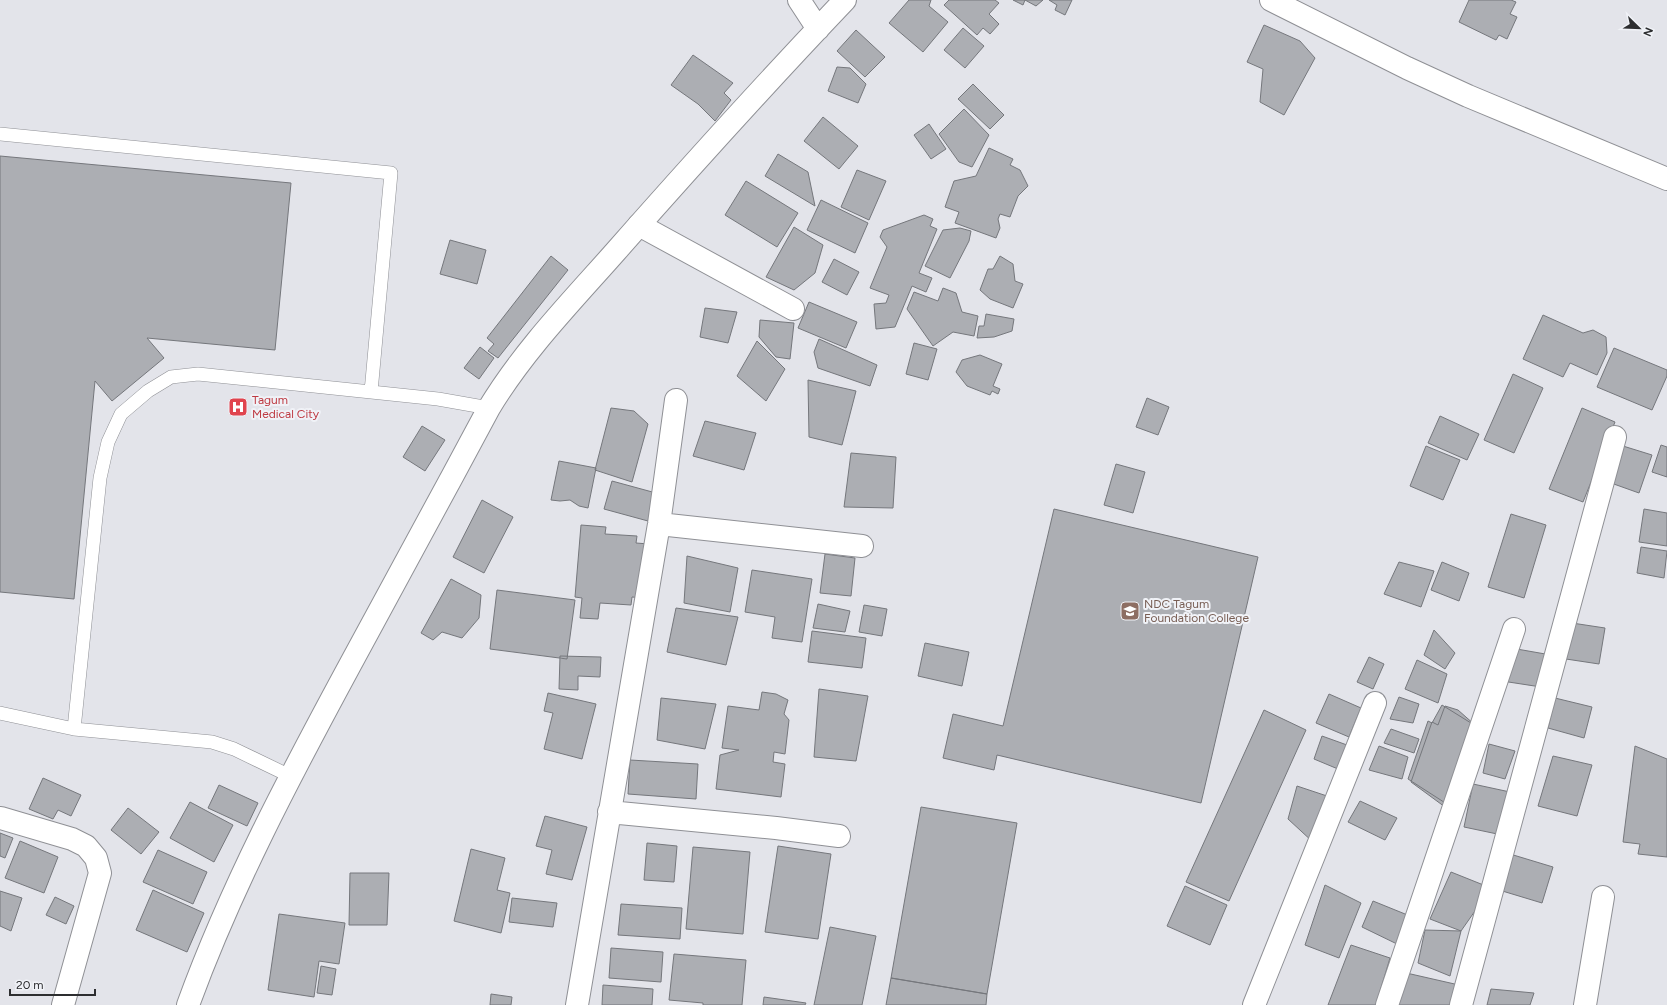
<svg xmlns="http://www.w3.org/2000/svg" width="1667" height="1005" font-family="Figtree,sans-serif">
<rect width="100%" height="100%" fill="#e3e4ea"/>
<path fill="#acaeb3" stroke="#75777c" d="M909,0h22l-2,6 19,16 -25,30 -34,-29z
M949,0h46l4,3 -10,11 10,10 -9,10 -7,-6 -6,7 -33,-30z
M1013,0h30l-7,6 -11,-6 -2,5z
M1049,0h23l-7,15 -10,-5 2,-5z
M1469,0h42l5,2 -6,12 7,3 -10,22 -8,-4 -3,5 -37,-18z
M1264,25l36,16 15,17 -31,57 -24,-13 3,-33 -16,-7z
M963,28l21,18 -19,22 -21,-18z
M856,30l29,27 -20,20 -28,-26z
M693,55l40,28 -9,10 7,7 -16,21 -17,-17 -27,-19z
M837,67l13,1 16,16 -8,19 -30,-12z
M973,84l31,31 -14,14 -32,-30z
M964,109l25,26 -17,32 -13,-5 -20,-28z
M823,117l35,29 -19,23 -35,-28z
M929,124l17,25 -15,10 -17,-24z
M989,148l24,11 -3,6 10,5 8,16 -10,10 -8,21 -10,-3 -2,5 2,9 -4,10 -41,-15 4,-11 -14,-5 9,-26 22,-5z
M778,154l30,18 7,34 -50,-30z
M0,156l291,27 -16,167 -128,-12 17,20 -52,43 -17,-20 -21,218 -74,-7z
M857,170l29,11 -17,39 -28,-13z
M746,181l52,32 -21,34 -52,-32z
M821,200l47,23 -13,30 -48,-23z
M924,215l9,4 -3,7 7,3 -18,44 13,5 -6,14 -14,-6 -17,41 -19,2 -2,-25 12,-1 3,-8 -19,-7 17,-41 -7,-10 3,-7z
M794,227l29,18 -8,28 -21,17 -28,-13z
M960,228l11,3 -2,10 -19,37 -25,-12 18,-36z
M450,240l36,10 -9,34 -37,-10z
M551,256l17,14 -70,88 -10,-7 6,-7 -7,-6z
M1000,256l13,8 2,17 8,3 -10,24 -23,-9 -10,-9 8,-21h5z
M834,259l25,13 -12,23 -25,-13z
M943,288l13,5 6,19 16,4 -4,20 -21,-4 -20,14 -26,-37 7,-17 24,9z
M809,302l48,20 -11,26 -48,-20z
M705,308l32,4 -9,31 -28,-6z
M986,314l28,5 -2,12 -18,6 -17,1 2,-12h5z
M1543,315l40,18 10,-3 13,7 1,16 -10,22 -27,-12 -7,14 -40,-18z
M760,320l34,3 -4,36 -14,-2 -17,-20z
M819,339l58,26 -7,21 -52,-18 -4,-16z
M757,341l28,28 -19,32 -29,-25z
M914,343l23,6 -9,31 -22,-6z
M480,347l14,11 -15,21 -15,-11z
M1614,348l53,22v6l-15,34 -55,-23z
M980,355l22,9 -9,22 7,3 -2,5 -6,-3 -2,4 -23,-9 -11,-14 6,-12z
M1513,374l30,14 -29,65 -30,-13z
M808,380l48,11 -14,54 -33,-8z
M1147,398l22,9 -11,28 -22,-8z
M611,408l23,3 14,13 -16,58 -37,-12z
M1582,408l33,14 -32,80 -34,-13z
M1440,416l39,18 -12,26 -39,-17z
M705,421l51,12 -12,37 -51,-14z
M422,426l23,14 -20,31 -22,-14z
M1661,445l6,2v30l-15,-5z
M1426,446l34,14 -17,40 -33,-14z
M1623,446l29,9 -13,38 -28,-10z
M851,453l45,4 -3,51 -49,-1z
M559,461l37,7 -8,40 -9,-2 -9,-6 -10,1 -9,-1z
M1116,464l29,8 -12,41 -29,-8z
M612,481l44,12 -8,28 -44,-12z
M482,500l31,17 -29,56 -31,-16z
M1054,509l204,48 -57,246 -204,-48 -3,15 -51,-12 10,-44 50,12z
M1644,509l23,4v33l-28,-4z
M1511,514l35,11 -22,73 -36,-11z
M581,525l25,2 -1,7 32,2 -1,7 13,1 -5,54 -12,-1 -1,8 -31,-2 -2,16 -18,-1 2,-20 -7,-1z
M1641,547l26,4 -3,27 -27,-5z
M825,554l30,4 -4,38 -31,-3z
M687,556l51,12 -8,44 -46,-9z
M1399,562l35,9 -13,36 -37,-13z
M1442,562l27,11 -10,28 -28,-11z
M752,570l60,9 -10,63 -30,-4 3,-21 -30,-5z
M451,579l30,16 -2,23 -17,20 -20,-6 -9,8 -12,-7z
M497,590l78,10 -8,59 -77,-10z
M818,604l32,7 -5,21 -32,-4z
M864,605l23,4 -5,27 -23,-4z
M676,608l62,9 -12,48 -59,-13z
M1572,623l33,5 -6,36 -33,-5z
M1434,630l21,23 -10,16 -21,-14z
M812,631l54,7 -4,30 -54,-6z
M925,643l44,9 -7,34 -44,-10z
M1511,648l40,7 -10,32 -39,-6z
M560,656l41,1 -1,20 -22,-1v14l-19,-1z
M1369,657l15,7 -11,25 -16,-7z
M1417,660l30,14 -9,29 -33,-14z
M819,689l49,7 -12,65 -42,-4z
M762,692l14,2 12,6 -4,14 5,6 -4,34 -11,-2 -1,10 12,2 -4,33 -65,-8 4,-34 19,-5 -17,-2 6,-42 31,4z
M548,693l48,11 -14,55 -38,-10 9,-36 -9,-2z
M1329,694l32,14 -12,29 -33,-14z
M1399,697l20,7 -6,19 -23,-4z
M661,698l55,6 -11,45 -48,-9z
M1555,698l37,9 -8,31 -36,-10z
M1442,705l37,23 -29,78 -42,-27 20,-58 4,2z
M1445,706l13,4 17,15 -30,82 -34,-25 21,-60 6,3z
M1264,710l42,20 -77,171 -43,-19z
M1391,729l28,10 -5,14 -30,-10z
M1322,736l25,9 -9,24 -24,-10z
M1489,744l26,7 -10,28 -22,-6z
M1379,746l29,11 -6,22 -33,-9z
M1635,746l32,13v98l-29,-3 2,-10 -17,-2z
M1553,756l39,9 -15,51 -39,-10z
M630,760l68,4 -2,35 -68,-5z
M43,778l38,17 -10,21 -13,-6 -5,9 -24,-10z
M1473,784l37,8 -8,43 -38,-8z
M219,785l39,18 -11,23 -39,-18z
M1297,786l36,12 -19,45 -26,-24z
M1360,801l37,17 -12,22 -37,-18z
M190,802l43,23 -19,37 -44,-24z
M921,807l96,16 -30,171 -96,-16z
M128,808l31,24 -18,22 -30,-24z
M545,816l42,11 -15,53 -26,-6 6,-24 -16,-4z
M0,833l13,5 -8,20 -5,-2z
M20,841l38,16 -14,36 -39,-15z
M647,843l30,3 -3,36 -30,-2z
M778,846l53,8 -13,85 -53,-7z
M693,847l57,5 -7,82 -57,-5z
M471,849l34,9 -8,32 13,3 -9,40 -47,-12z
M158,850l49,22 -14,32 -50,-22z
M1510,854l43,13 -11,36 -43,-13z
M1451,872l40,16 -30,43 -31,-12z
M350,873h39l-2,52h-38z
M1325,885l36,18 -22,55 -34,-13z
M1185,886l42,19 -17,40 -43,-19z
M153,890l51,23 -17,39 -51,-22z
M0,891l22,7 -11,33 -11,-5z
M55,897l19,9 -8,18 -20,-9z
M512,898l45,5 -4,24 -44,-5z
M1373,901l37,15 -13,28 -35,-17z
M621,904l61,4 -2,31 -62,-4z
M279,914l66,9 -6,41 -20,-3 -5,36 -46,-7z
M830,927l46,9 -14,69h-48z
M1425,930l36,1 -11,45 -32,-13z
M1351,945l39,13 -14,47h-48z
M611,948l52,4 -2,30 -52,-4z
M674,954l72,6 -4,45h-39v-2l-34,-3z
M321,966l15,3 -4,26 -15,-2z
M1402,972l57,13 -6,20h-58z
M891,978l96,16 -1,11h-100z
M603,985l50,4 -1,16h-50z
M1491,989l43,4 -4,12h-43z
M491,994l21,3 -1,8h-21z
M764,997l42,6 -1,2h-42z"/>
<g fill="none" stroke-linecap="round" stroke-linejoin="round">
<defs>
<path id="lane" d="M0,134l391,39 -20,219
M0,713l74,16 138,13 22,7 56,27
M74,729l26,-251 8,-36 13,-28 27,-23 23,-14 27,-3 240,25 51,9"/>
<path id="street" d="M1271,0l136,68 61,28 199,83
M639,225l154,84
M659,524l203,22
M609,812l167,16 63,8
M1,818l71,21 14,7 10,12 4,15 -37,132
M577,1005l82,-481 17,-124
M1254,1005l121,-302
M1387,1005l127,-376
M1461,1005l154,-568
M1585,1005l18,-108"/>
<path id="secondary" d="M799,0l19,29
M188,1005c43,-118 102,-229 162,-340 46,-85 93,-171 139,-257 35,-58 83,-107 128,-158 74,-84 150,-168 228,-250"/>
</defs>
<use href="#lane" stroke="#8f9095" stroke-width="14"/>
<use href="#street" stroke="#8f9095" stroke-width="24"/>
<use href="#secondary" stroke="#8f9095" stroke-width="24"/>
<use href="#lane" stroke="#fff" stroke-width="13"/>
<use href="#street" stroke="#fff" stroke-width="22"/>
<use href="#secondary" stroke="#fff" stroke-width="22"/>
</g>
<defs>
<symbol id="hospital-square" viewBox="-11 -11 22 22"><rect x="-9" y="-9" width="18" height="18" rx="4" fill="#e0444e" stroke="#f0f2f7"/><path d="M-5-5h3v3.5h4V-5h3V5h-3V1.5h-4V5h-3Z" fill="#fff"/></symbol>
<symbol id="university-square" viewBox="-11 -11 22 22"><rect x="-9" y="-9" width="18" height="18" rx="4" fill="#8d6e63" stroke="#f0f2f7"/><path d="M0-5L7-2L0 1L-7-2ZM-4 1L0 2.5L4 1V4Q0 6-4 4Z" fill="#fff"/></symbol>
</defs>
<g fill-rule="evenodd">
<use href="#hospital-square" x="227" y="396" width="22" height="22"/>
<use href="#university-square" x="1119" y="600" width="22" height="22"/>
</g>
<g text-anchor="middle" stroke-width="4" stroke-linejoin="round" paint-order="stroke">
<g font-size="12" fill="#be3a42" stroke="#f0f2f7" text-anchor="start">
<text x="252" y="404">Tagum<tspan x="252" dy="14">Medical City</tspan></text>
</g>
<g font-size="12" fill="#785e54" stroke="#f0f2f7" text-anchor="start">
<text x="1144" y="608">NDC Tagum<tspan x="1144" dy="14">Foundation College</tspan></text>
</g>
</g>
<g transform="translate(1639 28) rotate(113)" stroke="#f0f2f7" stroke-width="3" paint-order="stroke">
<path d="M0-3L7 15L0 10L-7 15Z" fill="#2d2e30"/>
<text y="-6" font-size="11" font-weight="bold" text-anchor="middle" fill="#2d2e30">N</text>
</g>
<path d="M10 989v6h85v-6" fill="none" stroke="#2d2e30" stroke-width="2"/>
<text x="16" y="989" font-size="12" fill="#2d2e30" stroke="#f0f2f7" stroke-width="3" paint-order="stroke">20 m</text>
</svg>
